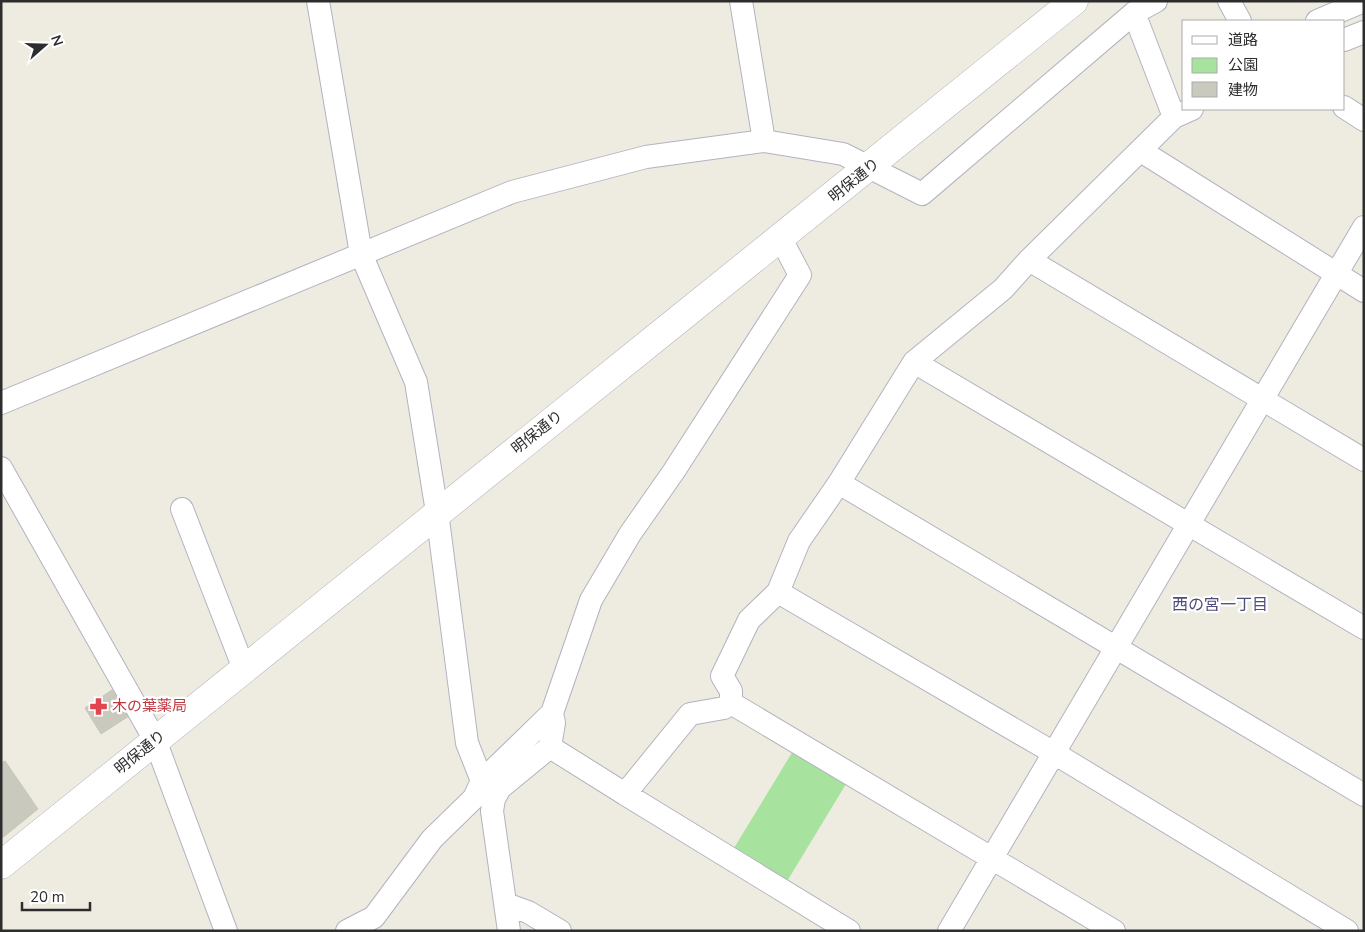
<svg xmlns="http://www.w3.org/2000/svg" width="1365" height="932" font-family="'Nunito Sans','Noto Sans JP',sans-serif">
<rect width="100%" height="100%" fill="#eeebe0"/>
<path fill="#a7e39e" d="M793,751l53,33 -60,99 -55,-30z"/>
<path fill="#cac9be" stroke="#cac7b9" d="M112,690l17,26 -28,18 -16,-26z
M5,761l33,48 -37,30v-76z"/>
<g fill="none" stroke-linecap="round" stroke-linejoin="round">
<defs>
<path id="street" d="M318,1l43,253 55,128 21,130 30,231 15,38
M741,1l23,140
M1229,1l11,20
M1134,13l40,104
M1317,21l47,-20
M1344,40l20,-8
M1344,107l20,13
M1141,151l223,140
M1029,260l335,200
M914,362l450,266
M1,403l511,-211 134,-35 118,-16 79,13 79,40 212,-181 22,-12
M1,468l154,272 71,191
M839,483l525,312
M182,509l62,160
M778,592l276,161 293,178
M731,703l383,228
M550,747l75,47 65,-80 34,-6 7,-5v-12l-9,-15 27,-56 29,-28 21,-51 40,-58 75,-121 89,-73 26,-29 145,-143 18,-8
M625,794l224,137
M506,904l22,8 32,19
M347,931l27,-14 58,-78 42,-41 8,-17 70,-68
M509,931l-17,-120 2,-12 6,-11 50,-41 4,-24 -2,-10 39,-113 39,-66 44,-63 126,-196 -19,-36
M949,931l415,-704"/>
<path id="secondary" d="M1,865c357,-290 716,-575 1073,-864"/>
</defs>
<use href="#street" stroke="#b3b3c0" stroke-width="24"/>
<use href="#secondary" stroke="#b3b3c0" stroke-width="29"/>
<use href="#street" stroke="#fff" stroke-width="22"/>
<use href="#secondary" stroke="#fff" stroke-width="28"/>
</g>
<defs>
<symbol id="pharmacy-bare" viewBox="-9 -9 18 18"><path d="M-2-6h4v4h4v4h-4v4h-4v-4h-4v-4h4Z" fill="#e0444e" stroke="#fff" stroke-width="2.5" paint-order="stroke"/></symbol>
</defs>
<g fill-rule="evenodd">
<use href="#pharmacy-bare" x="86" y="694" width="25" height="25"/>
</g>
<g text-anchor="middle" stroke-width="4.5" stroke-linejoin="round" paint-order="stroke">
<g font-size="15" fill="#2d2d2d" stroke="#fff">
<text transform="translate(854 180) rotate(-39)" y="5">明保通り</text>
<text transform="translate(537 432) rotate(-38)" y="5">明保通り</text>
<text transform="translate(140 752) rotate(-39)" y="5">明保通り</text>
</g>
<g font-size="15" fill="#be3a42" stroke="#fff" text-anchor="start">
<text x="112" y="711">木の葉薬局</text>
</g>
<g font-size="16" fill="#4f4d7d" stroke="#fff">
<text x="1220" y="610">西の宮一丁目</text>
</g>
</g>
<rect width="1365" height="932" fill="none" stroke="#2d2d2d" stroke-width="5"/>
<rect x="1182" y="20" width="162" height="90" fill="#ffffff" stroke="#ababab"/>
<rect x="1192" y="36" width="25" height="8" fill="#ffffff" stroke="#ababab"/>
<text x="1228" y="45" font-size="15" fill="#2d2d2d">道路</text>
<rect x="1192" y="58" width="25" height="15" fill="#a7e39e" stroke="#ababab"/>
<text x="1228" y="70" font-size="15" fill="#2d2d2d">公園</text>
<rect x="1192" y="82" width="25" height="15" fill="#cac9be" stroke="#ababab"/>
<text x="1228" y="95" font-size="15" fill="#2d2d2d">建物</text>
<g transform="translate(45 45) rotate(70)" stroke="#ffffff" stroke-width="4" paint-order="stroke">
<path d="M0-4L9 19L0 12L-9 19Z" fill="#2d2d2d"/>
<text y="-8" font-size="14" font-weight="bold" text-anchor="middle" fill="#2d2d2d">N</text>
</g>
<path d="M22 902v8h68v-8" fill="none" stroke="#2d2d2d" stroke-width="2.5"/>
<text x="30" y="902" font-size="15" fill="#2d2d2d" stroke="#ffffff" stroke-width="4" paint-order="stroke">20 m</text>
</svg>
